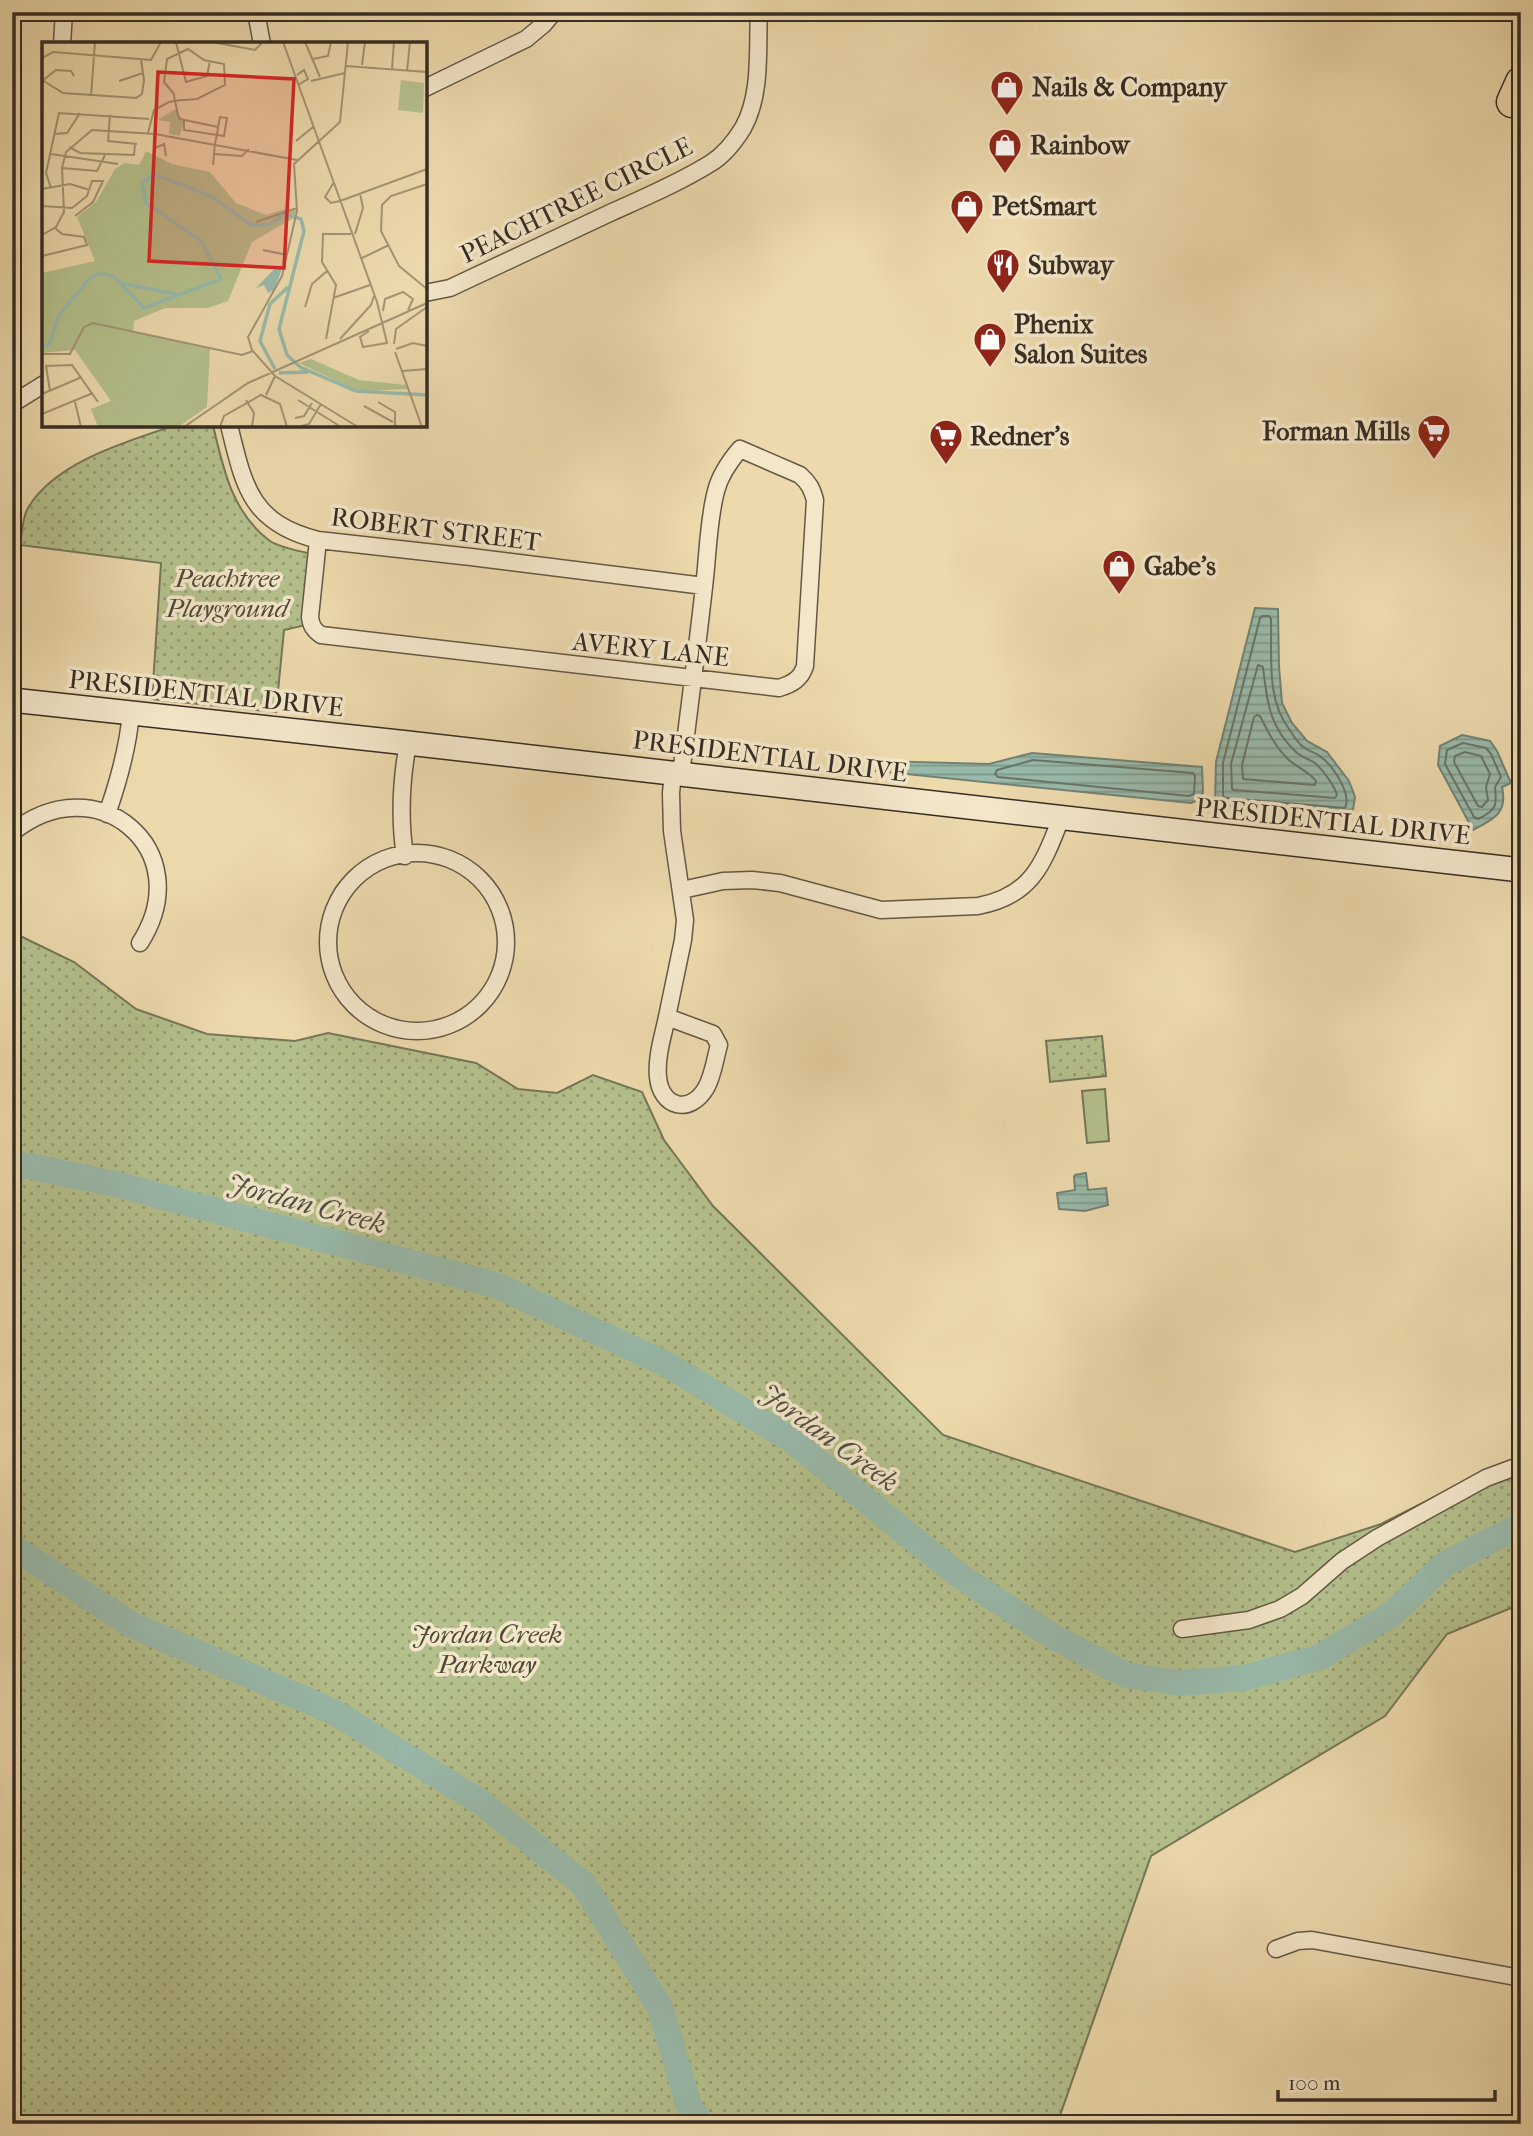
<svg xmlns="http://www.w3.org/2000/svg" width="1533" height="2136" font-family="'IM FELL French Canon',serif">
<defs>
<pattern id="park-dots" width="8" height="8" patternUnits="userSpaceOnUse" patternTransform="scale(1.75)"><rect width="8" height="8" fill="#b4c08c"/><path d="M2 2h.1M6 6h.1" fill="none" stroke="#939c72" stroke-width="1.8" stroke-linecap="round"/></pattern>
<pattern id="water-rules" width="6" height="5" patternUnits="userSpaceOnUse" patternTransform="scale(1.75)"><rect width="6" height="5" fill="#99baab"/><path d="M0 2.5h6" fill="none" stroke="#7e988b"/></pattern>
</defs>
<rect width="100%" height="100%" fill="#ecd9ac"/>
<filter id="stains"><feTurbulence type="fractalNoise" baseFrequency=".00286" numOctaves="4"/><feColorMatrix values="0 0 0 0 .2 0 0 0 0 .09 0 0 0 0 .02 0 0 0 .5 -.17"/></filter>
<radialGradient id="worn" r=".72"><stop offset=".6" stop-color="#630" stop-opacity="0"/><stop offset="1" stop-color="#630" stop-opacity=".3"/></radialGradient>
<path fill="#b4c08c" stroke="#757658" stroke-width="2" d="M1105,1089l4,52 -22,2 -5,-52z"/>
<path fill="url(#park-dots)" stroke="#757658" stroke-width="2" d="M176,425h37c10,43 19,88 57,116 10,7 34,11 47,14l-7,69 -26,6 -8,82 -124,-13 9,-136 -141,-18c2,-11 2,-27 8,-37 27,-46 100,-67 148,-83z
M12,932l62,30 62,47 71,25 88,7 33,-8 148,30 42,26 39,4 36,-18 49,17 22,48 49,66 230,229 352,117 86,-28 119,-60 21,-6v146l-74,30 -62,82 -234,140 -94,268h-1045z
M1102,1036l4,40 -56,6 -4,-41z"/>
<path fill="url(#water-rules)" stroke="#718275" stroke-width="2" d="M1255,608l23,1 1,58 3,36 10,20 15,18 20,11 22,29 6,16 -3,19 -137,-11 1,-43z
M1462,735l28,6 7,10 14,32 -9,4c6,26 -8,32 -29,43l-35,-65 2,-19z
M1032,753l170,14 1,25 -3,7 -9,4 -315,-32 4,-10 109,3z
M1086,1173l2,17 18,-2 2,17 -23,6 -26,-2 -2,-16 18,-3 -1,-13 1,-2z"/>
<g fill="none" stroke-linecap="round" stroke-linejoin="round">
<path stroke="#687467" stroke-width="2" d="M1262,616h7l2,3c1,36 -5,80 18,110 4,6 8,13 13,17 6,5 14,7 19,11 12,9 31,37 24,51l-119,-10 -3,-2v-33l37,-145z
M1258,665l5,2c4,34 6,60 33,85 5,5 13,7 19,11 8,7 19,22 22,32l-2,3 -101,-8 -2,-1 -1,-25z
M1257,715l3,1c8,16 16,32 29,44 9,8 19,11 27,21l-1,4 -72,-6 -1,-14 12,-48z
M1463,743l23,5 5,6 10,23 -6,10c2,18 2,23 -17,32l-4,-2 -29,-53 2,-14z
M1465,752l16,4 9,18 -4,13 2,13 -6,7 -4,-1 -24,-44 1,-6z
M1033,760l160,13 2,3 -1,18 -5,2 -191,-19 -3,-3 2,-4z"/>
<path stroke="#99baab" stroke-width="26" d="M12,1168l11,-3 92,19 381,101 172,80 122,74 167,135 93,61 76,40 55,8 63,-5 76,-21 72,-43 53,-50 76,-39
M12,1547l120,78 202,87 148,91 101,81 77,123 29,99 13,18"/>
<defs>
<path id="street" d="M256,12l6,32
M62,44l2,-32
M425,88l101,-49 18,-15 10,-12
M425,293l25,-5c53,-25 107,-50 160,-75 33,-15 69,-30 101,-50 13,-8 24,-22 32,-35 19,-34 14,-78 16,-116
M12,404l32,-20
M229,425c15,61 21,98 89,115l153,17 233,29
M318,540l-8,77c1,9 4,13 11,18l458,53c13,-4 22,-9 26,-22l10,-166c-3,-11 -6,-17 -15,-25l-60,-26c-11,13 -20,26 -24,42 -8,30 -8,64 -12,96 -7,62 -15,124 -23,187
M107,814c12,-34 21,-66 24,-102
M12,833c83,-69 188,16 128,110
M328 942a89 89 0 1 1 178 0a89 89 0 1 1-178 0Z
M405,856c-6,-39 -4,-75 3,-113
M682,890l41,-9 29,-1 28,3 101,27 97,-4c54,-10 65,-42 83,-88
M667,1017l16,-77 2,-20 -13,-89 -1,-38 2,-20
M667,1017l46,17 6,11c-4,14 -6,31 -13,43 -16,27 -45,20 -48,-11 -2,-20 5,-41 9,-60z
M1182,1629l67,-9 31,-11 22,-13 40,-35 35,-23 109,-60 35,-13
M1276,1949l22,-8 14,-1 209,38"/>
<path id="secondary" d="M12,700l396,43 1113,127"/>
<path id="highway" d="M1512,102l9,-20"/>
</defs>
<use href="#street" stroke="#645845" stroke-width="19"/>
<use href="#secondary" stroke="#362d23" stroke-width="26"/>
<use href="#highway" stroke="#362d23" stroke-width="33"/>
<use href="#street" stroke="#f3e6c9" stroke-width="16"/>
<use href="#secondary" stroke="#f3e6c9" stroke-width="23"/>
<use href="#highway" stroke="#ecd9ac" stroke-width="30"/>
</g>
<defs>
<symbol id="shop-pin" viewBox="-11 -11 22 30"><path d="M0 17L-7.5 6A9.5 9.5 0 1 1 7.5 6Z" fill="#8f2418" stroke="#f3e6c9"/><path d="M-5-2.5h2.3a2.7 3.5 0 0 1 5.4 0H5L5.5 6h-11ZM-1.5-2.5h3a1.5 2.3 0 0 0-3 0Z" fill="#fff"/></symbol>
<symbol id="restaurant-pin" viewBox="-11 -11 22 30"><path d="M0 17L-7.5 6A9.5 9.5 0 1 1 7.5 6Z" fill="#8f2418" stroke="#f3e6c9"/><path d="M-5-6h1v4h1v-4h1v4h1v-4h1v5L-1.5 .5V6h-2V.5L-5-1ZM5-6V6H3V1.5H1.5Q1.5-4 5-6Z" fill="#fff"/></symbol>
<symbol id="supermarket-pin" viewBox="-11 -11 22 30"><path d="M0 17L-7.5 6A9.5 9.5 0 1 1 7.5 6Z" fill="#8f2418" stroke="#f3e6c9"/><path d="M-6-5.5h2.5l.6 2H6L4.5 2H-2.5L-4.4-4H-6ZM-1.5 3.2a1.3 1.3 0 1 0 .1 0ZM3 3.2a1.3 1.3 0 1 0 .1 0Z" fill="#fff"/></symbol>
</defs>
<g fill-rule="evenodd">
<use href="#shop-pin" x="988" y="68" width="38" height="52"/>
<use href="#shop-pin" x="986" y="126" width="38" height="52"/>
<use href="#shop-pin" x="948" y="187" width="38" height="52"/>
<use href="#restaurant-pin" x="984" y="246" width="38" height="52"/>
<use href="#shop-pin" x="971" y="320" width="38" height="52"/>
<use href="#supermarket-pin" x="1415" y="412" width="38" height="52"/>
<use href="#supermarket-pin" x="927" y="417" width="38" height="52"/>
<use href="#shop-pin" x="1100" y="547" width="38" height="52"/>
</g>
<g text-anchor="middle" stroke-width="7" stroke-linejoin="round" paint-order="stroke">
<g font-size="26" font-weight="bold" fill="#362d23" stroke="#f3e6c9" text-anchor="start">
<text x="1032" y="96">Nails &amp; Company</text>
<text x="1030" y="154">Rainbow</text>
<text x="992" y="215">PetSmart</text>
<text x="1028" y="274">Subway</text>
<text x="1014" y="333">Phenix<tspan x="1014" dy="30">Salon Suites</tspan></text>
<text x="1410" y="440" text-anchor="end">Forman Mills</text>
<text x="970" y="445">Redner's</text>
<text x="1144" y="575">Gabe's</text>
</g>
<g font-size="26" fill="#362d23" stroke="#f3e6c9">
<text transform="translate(576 200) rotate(-26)" y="9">PEACHTREE CIRCLE</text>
<text transform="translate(436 529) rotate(7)" y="9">ROBERT STREET</text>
<text transform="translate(651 649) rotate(6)" y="9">AVERY LANE</text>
<text transform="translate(206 693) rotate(6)" y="9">PRESIDENTIAL DRIVE</text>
<text transform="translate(770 756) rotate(7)" y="9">PRESIDENTIAL DRIVE</text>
<text transform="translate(1333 821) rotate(6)" y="9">PRESIDENTIAL DRIVE</text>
</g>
<g font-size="26" font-style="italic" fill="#4f4a38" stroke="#f3e6c9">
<text x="227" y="587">Peachtree<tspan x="227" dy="30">Playground</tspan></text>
<text x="487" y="1643">Jordan Creek<tspan x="487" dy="30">Parkway</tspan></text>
</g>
<g font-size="28" font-style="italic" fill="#4f5045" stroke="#f3e6c9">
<text transform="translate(307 1203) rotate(15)" y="10">Jordan Creek</text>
<text transform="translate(830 1437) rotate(36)" y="10">Jordan Creek</text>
</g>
</g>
<g transform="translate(42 42)">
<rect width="385" height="385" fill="#ecd9ac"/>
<path d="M359,38l23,3 -1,30 -25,-3z" fill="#b4c08c"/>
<path d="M133,67l9,13 -4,14 -11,-2 1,-12 -12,-2zM104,109l26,13 38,8 26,31 30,12 22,-7 8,2 -2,8 -42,24 -24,59 -20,7h-43l-31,13 -1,10 77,17 -3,59 -29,20h-80l-7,-18 20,-8 -36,-51 -33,3v-80l53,-12 -18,-44 19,-15 19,-33 10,-6 14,2zM269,317l48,21 47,5 1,4 -49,2 -59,-28z" fill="#b4c08c"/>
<path d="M232,227h8l-8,21 -6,3 -4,-8 -8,3z" fill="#99baab"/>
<path fill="none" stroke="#99baab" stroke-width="3.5" d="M78,241l56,11M0,306l7,-4 11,-30 30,-36 10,-5 14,4 30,31 77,-29 -20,-38 -55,-38 -4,-21 13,-7 56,21 40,29h17l18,-11 15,5 3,12 -25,98 8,26 13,12 56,24 71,4M233,327l-15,-28 10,-37 18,-17M237,331l29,-1"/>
<path fill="none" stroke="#a39475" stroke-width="2" d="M134,0l10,40 21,-6 3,-15M170,0l43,8 8,-8M241,0l94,260 10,41 -24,4 -3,-10 9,-6M263,0l15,35M306,0l-8,80 -46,42 3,47 -15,65 -34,61 4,13 23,26 83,51M0,16l11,-6 98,8 10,-18M271,17l15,-3 3,-14M320,23l3,-23M304,24l81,6M350,27l2,-27M365,29l3,-29M255,33l7,-5 4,9 -10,6M0,38l21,13 73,5 6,-4 2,-14 -3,-20M0,39l14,-11 15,1 3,5M77,39l24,-8M269,39l34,-8M49,54l4,-54M142,79v9l33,5 7,1 3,-18 -7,-1 -2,10 -1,8 -2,8M106,91l6,-23 15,-8 6,-1 7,-1h2l13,-1 28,-14 -1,-21 -20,-4 -16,-11 -21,10 -3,23 10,12v2l1,5 3,14 2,4 38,8M12,92l13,-1 13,-20M66,99l29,3M254,99l17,-14M66,100l2,-27M27,105l11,6 54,2 1,-11M111,107l11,-5 2,12M9,112l67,10M173,112l27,2 7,-7M171,123l2,-22M20,126l35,3 8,-16M292,140l-9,15 6,6 9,-2M9,146l-5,-15 13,-60 90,6M0,147l28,-5 20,6M298,159l87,-32M0,164l30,2 15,-12 5,-15h11l-10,21 -18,14M214,180l41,-14M313,192l8,-26 -3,-15M0,193l14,-8 8,-15 -2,-44 4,-16 26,-22 63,4 142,26M221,208l24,5M0,214l45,-11 -3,-8 -22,-3 -7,-6M320,216l27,-13M357,224l-18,-35 1,-26 9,-9 36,-12M357,224l28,23M291,256l37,-13M263,265l7,-23 15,-13M341,269l2,-12 18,-7 10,7 -5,11M284,297l10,-54 -14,-23 1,-28h28M298,297l31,-34 3,-9M352,302l2,-15 31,-22M354,307l17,-6 14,3M353,310l27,75M0,312h28l14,-27 9,-4 149,32 11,-4M360,329l25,-2M8,349l-4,-25 26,-1 26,37M0,352l40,-17M224,353l9,-19M204,358l8,13 -2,14M256,358l43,27M33,360l6,25M336,360l17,10v15M322,364l29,16M0,372l51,-21M253,376l9,-2 8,-13M142,385l64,-44 179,-80M178,385l4,-11 37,-21 19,9 7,23M256,385l11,-3 12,-20"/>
<path fill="#d62828" fill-opacity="0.15" stroke="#d62828" stroke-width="3.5" d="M116,30l136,7 -10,189 -135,-7z"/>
<rect width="385" height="385" fill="none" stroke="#362d23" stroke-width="3.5"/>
</g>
<rect width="1533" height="2136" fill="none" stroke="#ecd9ac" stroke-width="42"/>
<rect x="14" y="14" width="1505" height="2108" fill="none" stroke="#362d23" stroke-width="3.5"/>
<rect x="21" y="21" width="1491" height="2094" fill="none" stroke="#362d23" stroke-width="2"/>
<path d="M1278 2090v10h217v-10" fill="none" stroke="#362d23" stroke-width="3.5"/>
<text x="1288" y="2090" font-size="21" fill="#362d23" stroke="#f3e6c9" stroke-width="5" paint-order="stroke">100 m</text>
<rect width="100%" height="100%" filter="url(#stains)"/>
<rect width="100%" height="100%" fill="url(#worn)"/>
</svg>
